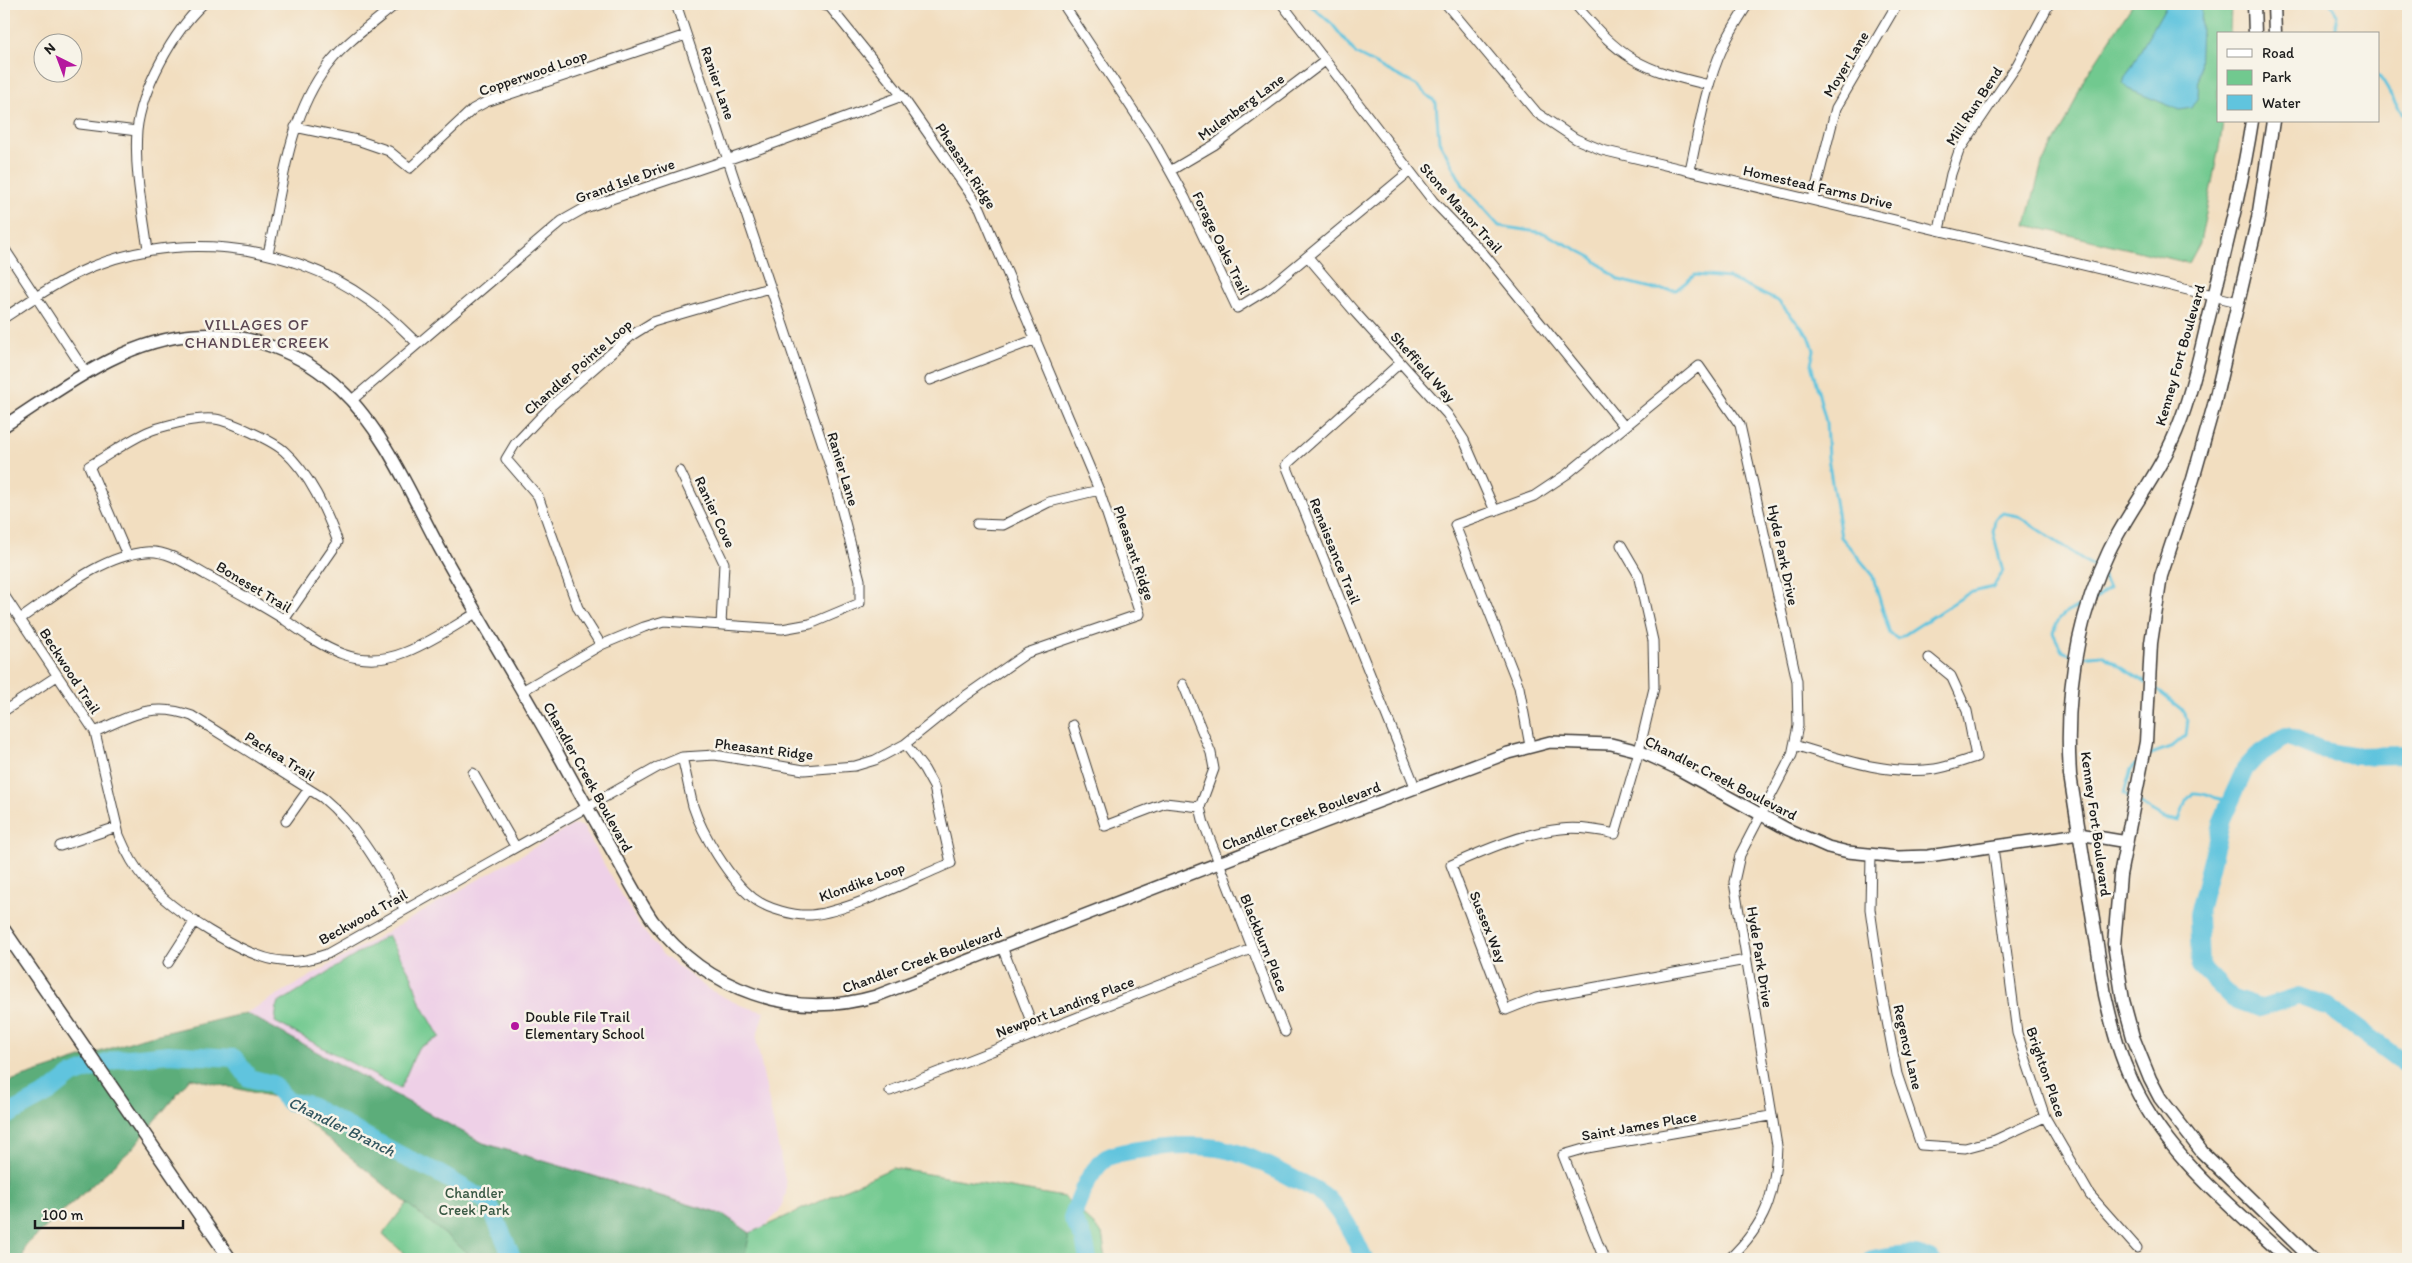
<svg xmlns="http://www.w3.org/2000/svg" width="2412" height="1263" font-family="Itim,sans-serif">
<rect width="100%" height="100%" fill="#f7f3e8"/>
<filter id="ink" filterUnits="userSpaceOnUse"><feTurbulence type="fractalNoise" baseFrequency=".02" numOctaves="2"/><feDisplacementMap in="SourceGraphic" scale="10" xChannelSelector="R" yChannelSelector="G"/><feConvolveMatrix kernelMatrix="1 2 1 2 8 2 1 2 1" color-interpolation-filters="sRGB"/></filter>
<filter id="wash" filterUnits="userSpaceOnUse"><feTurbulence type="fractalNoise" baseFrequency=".0096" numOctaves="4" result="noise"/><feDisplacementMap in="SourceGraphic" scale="20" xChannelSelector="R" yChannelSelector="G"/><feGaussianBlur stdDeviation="1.12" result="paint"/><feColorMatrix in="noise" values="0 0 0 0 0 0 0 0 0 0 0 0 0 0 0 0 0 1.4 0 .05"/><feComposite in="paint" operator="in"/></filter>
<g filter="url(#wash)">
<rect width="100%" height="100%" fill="#f2dec0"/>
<path fill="#eed0e7" d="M575,824l8,3 55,97 25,31 45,34 32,16 24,7 -8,27 30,145v10l-7,18 -14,14 -15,7 -26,-18 -241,-72 -237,-130z"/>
<path fill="#71c98f" stroke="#467256" d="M2133,4h98l-1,30h-12v87h5l-2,16 -21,106 -11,20 -163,-38 16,-62 25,-43 16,-39z
M388,935l24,42 8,25 20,35 -22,11 -18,41 -125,-67 2,-18z
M451,1126l32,17 241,72 26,18 142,-65 172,29 38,36 4,26h-696l-27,-25 24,-31z"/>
<path fill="#5cad7a" stroke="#3c644b" d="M246,1013l237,130 241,72 26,18 -6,26h-269l-197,-161 -88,-20 -57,70 -108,98 -2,13h-19v-176l138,-45z"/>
<path fill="#60c4de" stroke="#3e707d" d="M2167,4h35l-4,93 -7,11 -11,2 -52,-21 -6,-6z"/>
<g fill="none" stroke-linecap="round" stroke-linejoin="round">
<path stroke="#60c4de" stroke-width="3" d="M1309,4l23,20 24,30 60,31 20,18 3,38 25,46 35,39 45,7 47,24 28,23 35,9 22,1 19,-15 33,3 50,23 31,35 5,14 -3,14 15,58 2,36 13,79 31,37 18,60 8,5 71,-46 24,-6 10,-15 -10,-40 2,-13 8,-6 15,3 79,53
M2331,4l6,10 -3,20
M2378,75c12,14 16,32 30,44
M2094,600l15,-12 -7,-13
M2072,655l-10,-4 -9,-18c6,-20 13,-21 31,-28
M2078,657l24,-2 44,28
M2146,756l27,-10 13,-11 2,-15 -7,-11 -29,-23
M2132,799l-8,-6 7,-24 7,-7
M2137,802l27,16 15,3 7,-20 7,-8c14,-1 23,8 37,7
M4,1114l3,1"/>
<path stroke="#60c4de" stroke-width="18" d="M2408,755l-55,1 -33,-6 -34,-14 -29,20 -12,13 -23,51 -24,95 2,51 33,33 27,9 39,-12 30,11 79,59
M4,1117l46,-25 20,-16 48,-17 51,-5 65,4 15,20 23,6 17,18 17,2 94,51 38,18 50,29 25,57
M1088,1259l-4,-20 -12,-21c7,-20 16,-45 33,-59 9,-7 40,-10 52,-11 59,-7 86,3 137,31 10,5 25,11 33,19 17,18 28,39 37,61
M1872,1259c21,-4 39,-8 59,0"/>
</g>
</g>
<g filter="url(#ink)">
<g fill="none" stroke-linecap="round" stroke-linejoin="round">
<defs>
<path id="minor" d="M1063,4l91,138 31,56 52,110 31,-19 142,-118
M1282,4l151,197 51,53 140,172
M1446,4l91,109 39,26 26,11 636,152
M1575,4c46,55 64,65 134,81
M80,124l57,7
M295,127l62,13 32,11 21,17 63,-59 13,-7 200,-67
M1690,170c9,-41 15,-84 33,-123 7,-15 16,-29 25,-43
M1170,171l44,-26 111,-84
M1813,199l23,-91 61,-104
M1939,230l12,-56 8,-23 58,-86 32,-61
M4,248l82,125
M148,250c-5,-38 -14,-80 -11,-119 4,-41 36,-99 66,-127
M268,254c14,-63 19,-136 60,-189 16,-22 47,-43 68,-61
M1308,257l46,54 93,103 17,26 31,71
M4,318c24,-16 48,-33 74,-45 91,-44 209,-32 290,27 18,12 33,28 49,43
M1400,363l-114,102 130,324
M930,380l106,-41
M352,400l210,-179 23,-13 174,-59 143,-53
M680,471l44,92 -3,62
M977,524l26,1 46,-23 50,-12
M1621,545l17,29 15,67 1,47 -15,63 -24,83c-17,-4 -37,-7 -54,-5 -35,3 -79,22 -110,36l55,145 30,-12 210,-38
M127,555l-38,-89c20,-11 45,-30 66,-37 19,-6 41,-12 60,-10 15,2 58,22 69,32 26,23 42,60 54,91l-54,78
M4,595l91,137 24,103c7,17 15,32 27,46 25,29 98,77 136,80 16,2 30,-2 45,-7l331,-187 24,-10 33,-2 89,15 51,-4 20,-6 30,-16 56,-45 66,-46 113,-39 -41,-124 -119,-282 -78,-112 -72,-89 -11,-3
M20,619c37,-25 80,-63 126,-67 22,-2 42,13 60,23 26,14 54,29 79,45 38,27 72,52 121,32 25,-10 47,-25 70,-39
M601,645l-23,-37 -40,-112 -32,-37 9,-15 37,-39 80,-70 21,-13 116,-34
M1183,684l28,69 3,16 -14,38 4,17 81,208
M522,691l79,-46 43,-18 20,-6 118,8 28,-5 50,-21v-23l-29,-111 -155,-465
M4,711l53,-35
M1073,725l32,101 60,-23 35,4
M95,732c35,-16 58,-31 97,-16l131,82c37,31 58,72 82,112
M1794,745c44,13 94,31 141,24 13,-2 28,-8 41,-12l-9,-46 -16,-35 -22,-18
M1530,746l-11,-59 -64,-162 79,-29 33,-22 132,-108 41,59 57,256 1,45 -6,29 -52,100 -6,27 43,264c-2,50 -11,78 -48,113
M682,757c4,16 7,33 11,49 9,28 37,74 60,92 14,11 41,18 58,17 40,-4 101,-36 140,-52l-17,-76 -10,-18 -19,-25
M473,773l42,73
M286,821l22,-31
M60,846l57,-19
M1993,847l24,186 28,84 45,78 47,53
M1871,855l-1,54 13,91 14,74 24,71 44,3 30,-8 50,-23
M1002,947l34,87
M168,963l27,-42
M890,1091l361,-142
M1604,1259l-41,-104 24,-7 183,-32"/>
<path id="tertiary" d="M4,426c59,-38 118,-86 191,-91 52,-4 108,18 145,54 44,41 72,108 100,160 38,68 79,135 117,203 20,37 40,73 61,109 11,20 22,41 35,60 54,69 138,100 223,75l446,-173 186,-70 42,-11 61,2 28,7 37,17 111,61 41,18 20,5 50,5 30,-1 151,-22 48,8"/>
<path id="secondary" d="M2254,4l1,30
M2274,4l1,30
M2252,121c-10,64 -26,126 -41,188 -10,38 -17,77 -31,113 -18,49 -49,84 -71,129 -34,71 -44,146 -39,224l35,220c6,26 12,52 23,77 32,78 100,132 160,187
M2273,121l-15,97 -44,187 -21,74 -32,97 -10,67 -5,99 -26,133 -6,69 9,56 10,37 17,42 10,19 42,54 110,107
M4,930l226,329"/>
</defs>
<use href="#minor" stroke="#3c3935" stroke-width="11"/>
<use href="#tertiary" stroke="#3c3935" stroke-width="14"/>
<use href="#secondary" stroke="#3c3935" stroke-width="15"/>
<use href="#minor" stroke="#fff" stroke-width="9"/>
<use href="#tertiary" stroke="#fff" stroke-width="11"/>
<use href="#secondary" stroke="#fff" stroke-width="12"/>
</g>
</g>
<circle fill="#b5179e" stroke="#f7f3e8" stroke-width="2" cx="515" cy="1026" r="5"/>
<g text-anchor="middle" stroke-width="5" stroke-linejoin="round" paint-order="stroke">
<g font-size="15" fill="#1c1c1c" stroke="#f7f3e8">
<text transform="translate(1846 64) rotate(-59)" y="5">Moyer Lane</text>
<text transform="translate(533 73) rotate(-19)" y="5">Copperwood Loop</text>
<text transform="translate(718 83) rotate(71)" y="5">Ranier Lane</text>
<text transform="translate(1974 106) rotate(-57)" y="5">Mill Run Bend</text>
<text transform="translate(1241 107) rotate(-36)" y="5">Mulenberg Lane</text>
<text transform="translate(966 166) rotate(57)" y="5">Pheasant Ridge</text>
<text transform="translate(625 181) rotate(-20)" y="5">Grand Isle Drive</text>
<text transform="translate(1818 187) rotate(13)" y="5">Homestead Farms Drive</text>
<text transform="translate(1461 208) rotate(48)" y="5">Stone Manor Trail</text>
<text transform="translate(1221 243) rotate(64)" y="5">Forage Oaks Trail</text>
<text transform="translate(2180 355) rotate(-74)" y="5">Kenney Fort Boulevard</text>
<text transform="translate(578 367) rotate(-41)" y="5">Chandler Pointe Loop</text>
<text transform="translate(1423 367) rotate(48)" y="5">Sheffield Way</text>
<text transform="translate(843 469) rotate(73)" y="5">Ranier Lane</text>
<text transform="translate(715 512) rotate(65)" y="5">Ranier Cove</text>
<text transform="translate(1335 551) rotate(68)" y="5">Renaissance Trail</text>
<text transform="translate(1134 553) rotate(71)" y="5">Pheasant Ridge</text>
<text transform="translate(1783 555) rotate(78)" y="5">Hyde Park Drive</text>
<text transform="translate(254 587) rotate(31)" y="5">Boneset Trail</text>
<text transform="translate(70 671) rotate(57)" y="5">Beckwood Trail</text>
<text transform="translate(764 749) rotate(7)" y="5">Pheasant Ridge</text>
<text transform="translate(280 756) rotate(32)" y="5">Pachea Trail</text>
<text transform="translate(588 777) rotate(61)" y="5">Chandler Creek Boulevard</text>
<text transform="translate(1721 778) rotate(27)" y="5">Chandler Creek Boulevard</text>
<text transform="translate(1301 816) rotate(-21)" y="5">Chandler Creek Boulevard</text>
<text transform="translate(2096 824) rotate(82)" y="5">Kenney Fort Boulevard</text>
<text transform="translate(862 882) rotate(-20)" y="5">Klondike Loop</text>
<text transform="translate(363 917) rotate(-29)" y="5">Beckwood Trail</text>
<text transform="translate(1488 927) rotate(68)" y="5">Sussex Way</text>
<text transform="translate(1264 943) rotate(68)" y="5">Blackburn Place</text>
<text transform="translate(1760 957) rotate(81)" y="5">Hyde Park Drive</text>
<text transform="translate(922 960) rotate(-20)" y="5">Chandler Creek Boulevard</text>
<text transform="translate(1065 1007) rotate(-21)" y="5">Newport Landing Place</text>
<text transform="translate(1908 1047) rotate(77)" y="5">Regency Lane</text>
<text transform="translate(2046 1072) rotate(71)" y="5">Brighton Place</text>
<text transform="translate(1639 1126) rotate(-10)" y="5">Saint James Place</text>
</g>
<g font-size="15" fill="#1c1c1c" stroke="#f7f3e8" text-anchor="start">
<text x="525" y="1022">Double File Trail<tspan x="525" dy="17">Elementary School</tspan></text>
</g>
<g font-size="15" fill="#3a5944" stroke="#f7f3e8">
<text x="474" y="1198">Chandler<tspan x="474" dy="17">Creek Park</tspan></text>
</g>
<g font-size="16" letter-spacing="1" fill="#5b4652" stroke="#f7f3e8">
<text x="257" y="330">VILLAGES OF<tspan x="257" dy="18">CHANDLER CREEK</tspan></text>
</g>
<g font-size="16" font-style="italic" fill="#345760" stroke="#f7f3e8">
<text transform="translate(342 1126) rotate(26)" y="6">Chandler Branch</text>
</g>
</g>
<rect width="2412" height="1263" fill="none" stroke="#f7f3e8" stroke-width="20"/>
<rect x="2217" y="32" width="162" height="90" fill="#f7f3e8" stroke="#9f9d96"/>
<rect x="2227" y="49" width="25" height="8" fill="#ffffff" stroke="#9f9d96"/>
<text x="2262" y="58" font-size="15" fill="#1c1c1c">Road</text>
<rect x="2227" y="70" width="25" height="15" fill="#71c98f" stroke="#9f9d96"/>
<text x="2262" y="82" font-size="15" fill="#1c1c1c">Park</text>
<rect x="2227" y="95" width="25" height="15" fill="#60c4de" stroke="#9f9d96"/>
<text x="2262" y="108" font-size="15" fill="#1c1c1c">Water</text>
<g transform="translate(58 58) rotate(318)"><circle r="24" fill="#f7f3e8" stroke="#9f9d96"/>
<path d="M0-4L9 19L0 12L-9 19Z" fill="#b5179e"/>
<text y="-8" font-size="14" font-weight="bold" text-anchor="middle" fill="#1c1c1c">N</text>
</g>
<path d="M35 1220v8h148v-8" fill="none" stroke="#1c1c1c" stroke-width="2.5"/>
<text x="42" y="1220" font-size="15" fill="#1c1c1c" stroke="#f7f3e8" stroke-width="4" paint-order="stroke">100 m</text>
</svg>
